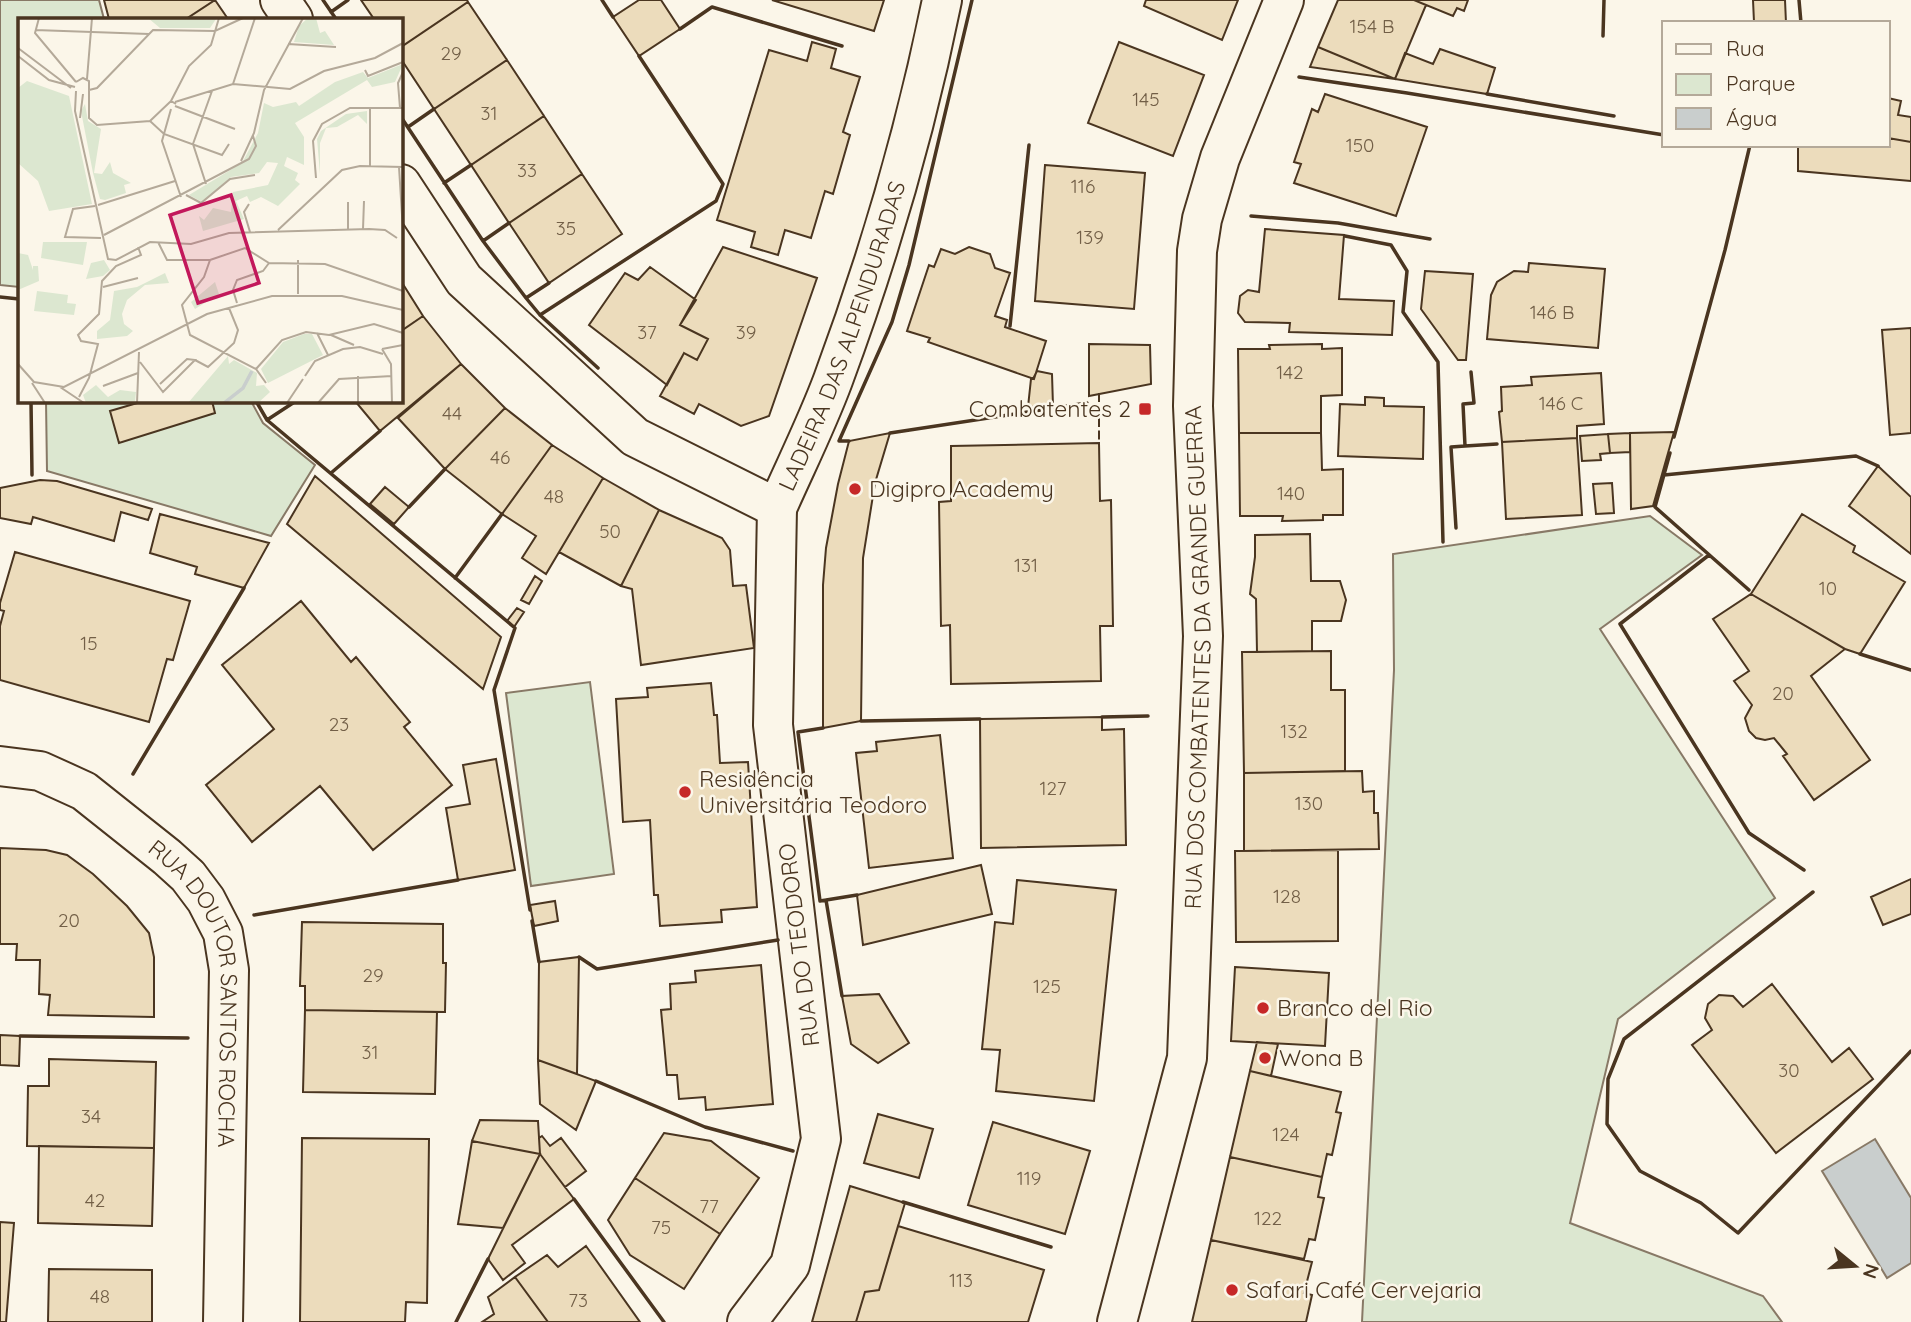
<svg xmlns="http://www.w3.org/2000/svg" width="1911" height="1322" font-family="Quicksand,sans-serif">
<rect width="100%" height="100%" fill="#fbf6e9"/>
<path fill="#dce7d0" stroke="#887966" stroke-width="2" d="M0,0h99l5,19h-85v268l-19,-2z
M46,401h205l12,22 52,42 -44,71 -224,-65z
M1650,516l52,39 -102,74 175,269 -157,121 -48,204 193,73 19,26h-420l32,-652 -1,-116z
M590,682l24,192 -83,12 -25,-193z"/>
<path fill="#c9cecd" stroke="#887966" stroke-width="2" d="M1875,1139l36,59v65l-24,15 -65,-107z"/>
<path fill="#ecdcbc" stroke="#4a3520" stroke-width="2" d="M104,0h111l-29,19h-77z
M215,0l13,19h-42z
M361,0h106l1,2 -67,45v-28h-27z
M639,0h22l19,29 -41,27 -26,-39z
M772,0h112l-10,31z
M1146,0h92l-16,40 -78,-34z
M1338,0h76l12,5 -31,74 -77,-32z
M1414,0h54l-4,11 -7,-3 -4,8z
M1753,0h32l1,23 -32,-1z
M468,2l39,58 -73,49 -33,-50v-12z
M812,42l24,7 -5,19 29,9 -17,55 7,3 -17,59 -8,-3 -14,47 -26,-8 -7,25 -27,-8 4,-15 -38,-12 52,-170 38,11z
M1119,42l85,33 -31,81 -85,-33z
M1318,47l77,32 -85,-12z
M1440,49l55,19 -8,26 -92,-15 10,-26 28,11z
M507,60l37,56 -73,49 -37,-56z
M1325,94l102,33 -31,89 -102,-33 7,-19 -7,-2 18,-53 6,3z
M1888,98l13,3 -3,14 13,2v25l-23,-4z
M544,116l38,58 -73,49 -38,-58z
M1888,138l23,4v39l-113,-10v-26h90z
M1045,165l100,8 -11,136 -99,-8z
M582,174l40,60 -73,49 -40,-60z
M1265,229l79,6 -5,64 55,2 -2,34 -103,-3 1,-9 -45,-1 -7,-9 2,-17 8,-6 11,2z
M723,247l94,31 -48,138 -28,10 -42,-22 -5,10 -34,-18 24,-43 13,7 11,-21 -28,-14z
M969,247l21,7 5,14 15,5 -15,43 12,4 -2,7 41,14 -12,38 -106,-37 2,-4 -23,-7 22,-66 5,2 7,-18 14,5z
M1529,263l76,6 -7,79 -111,-9 4,-44 6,-13 17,-11 14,1z
M650,267l46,33 -16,25 28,14 -11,21 -13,-7 -17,32 -78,-60 36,-52 13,7z
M1425,271l48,3 -7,86h-8l-37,-51z
M401,281l22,35 -22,15z
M423,316l38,48 -81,67 -25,-30h46v-70z
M1911,328v105l-21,2 -8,-105z
M1089,344l61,1 1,39 -62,12z
M1322,344v5l20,-1v47l-21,1v37h-82l-1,-84h32l-1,-4z
M461,364l44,44 -60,61 -47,-51z
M1037,371l15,3 1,32 -25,1 3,-28h2z
M1601,373l3,51 -27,2v12l-75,4 -3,-30 3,-1 -1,-24 31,-2 -1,-8z
M1365,397l19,1v8l40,1 -1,52 -85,-3 2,-52 25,1z
M144,401h68l3,12 -96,30 -9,-32z
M505,408l47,37 -50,69 -57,-45z
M1674,432l-21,74 -22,3 -1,-76z
M890,433l-15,50 -12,75 -2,163 -38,7v-143l3,-37 12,-64 11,-43z
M1239,433h82l1,37 21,-1v46h-20v5l-41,1 1,-5h-43z
M1630,433v19l-20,1 -2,-19z
M1608,434l2,19 -10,1 1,6 -19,1 -2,-25z
M1577,438l5,77 -76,4 -4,-77z
M1099,443l1,58 11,-1 2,126h-13l1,55 -150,3 -1,-59 -9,1 -2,-124 12,-1v-55z
M552,445l51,33 -57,96 -24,-16 14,-22 -34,-22z
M1878,466l33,31v57l-62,-48z
M315,476l186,161 -18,52 -196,-165z
M603,478l56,32 -38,76 -62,-34z
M40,480l17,1 95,28 -4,11 -27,-8 -7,29 -81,-24 -2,7 -31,-6v-30z
M1612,483l2,30 -18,1 -3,-30z
M385,487l24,20 -15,17 -24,-20z
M659,510l63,28 8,12 3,36 13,-1 8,63 -113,17 -9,-76 -11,-3z
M160,514l109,29 -25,45 -49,-14 2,-7 -47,-14z
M1802,514l53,32 -2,6 52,30 -45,72 -15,-5 -94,-55z
M1310,534l1,47h29l6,19 -5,21h-29v30l-55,1 -1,-53 -6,-5 5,-37v-22z
M15,552l175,49 -17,59 -6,-1 -18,63 -149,-42v-54l4,-15 -4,-1v-7z
M535,576l7,5 -13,23 -8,-4z
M1751,594l94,55 -34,27 59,84 -56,40 -31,-44 4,-2 -13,-16 -9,2 -9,-2 -7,-7 -4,-13 7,-13 -18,-24 15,-10 -36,-52z
M301,601l50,61 5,-5 54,65 -6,5 48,58 -79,65 -53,-64 -68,56 -46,-57 68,-56 -52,-64z
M517,608l7,4 -10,15 -7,-6z
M1331,651v39h14v81l-101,2 -2,-121z
M711,683l3,32h3l3,48 28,-1 9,145 -36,3 1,12 -62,4 -2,-31h-4l-4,-75 -27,2 -7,-123 32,-2 -1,-9z
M1102,717v13l22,-1 2,116 -145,3 -1,-129z
M940,735l13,123 -84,10 -13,-115 21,-2 -1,-9z
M496,759l19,111 -57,10 -12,-72 24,-4 -7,-39z
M1362,771l1,21 11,-1v22h4l1,36 -135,2v-78z
M0,848l46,2 21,5 26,19 34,32 22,27 5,24v60l-106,-2 2,-20 -11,-1 1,-34h-24l1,-16h-17z
M1338,850v91l-102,1 -1,-91z
M981,865l11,49 -129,31 -6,-50z
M1911,879v35l-28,11 -12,-28z
M1017,880l99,10 -22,211 -98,-10 4,-41 -18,-1 13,-127 18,2z
M555,901l3,20 -24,5 -4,-21z
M302,922l141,2v39h3l-1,49 -140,-2v-24h-5z
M579,957l-2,117 -39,-14 1,-98z
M761,965l12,139 -67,6 -1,-13 -26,2 -2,-24h-10l-3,-33 -3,-32 10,-1 -1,-25 26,-2 -1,-11z
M1235,967l94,6 -4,73 -94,-5z
M1772,984l60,78 17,-14 24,31 -97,74 -84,-108 20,-15 -7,-12 3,-14 11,-9 14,1 10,11z
M879,994l30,49 -31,20 -27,-19 -9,-48z
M305,1010l132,2 -2,82 -132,-2z
M0,1035l20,1 -1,30 -19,-1z
M1257,1042l21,2 -7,32 -21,-5z
M49,1059l107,3 -2,86 -127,-2 1,-60h21z
M538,1060l58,21 -20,49 -36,-26z
M1250,1071l91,21 -5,20 5,1 -9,42 -5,-1 -5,23 -92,-20z
M878,1114l55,15 -14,49 -55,-15z
M480,1120l58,1 2,33 -68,-13z
M993,1122l97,29 -25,83 -97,-29z
M664,1133l47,8 48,37 -39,56 -85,-56z
M542,1136l8,10 11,-8 25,33 -21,16 -25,-33 -1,-16z
M302,1138l127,1 -2,164 -21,-1 -1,20h-105z
M472,1141l68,13 -37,74 -45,-4z
M39,1146l115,2 -2,78 -114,-3z
M540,1154l34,45 -62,46 13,18 -22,17 -15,-21z
M1230,1157l92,20 -4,20 6,1 -9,42 -6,-1 -5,20 -93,-19z
M635,1178l85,56 -36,55 -54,-34 -22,-35z
M850,1186l55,17 -26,87 -14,2 -9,30h-44z
M0,1222l14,1 -8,99h-6z
M898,1226l146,44 -16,52h-172l9,-30 14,-2z
M1211,1240l101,22 -8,31 8,2 -6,27h-114z
M586,1246l54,76h-92l-33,-45 32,-22 11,12z
M49,1269l103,1v52h-104z
M515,1277l33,45h-66l12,-8 -6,-17z"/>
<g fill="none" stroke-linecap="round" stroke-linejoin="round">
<defs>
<g id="minor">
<path d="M280,0l13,19"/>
<path id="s1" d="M401,184l63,96 171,157 142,71c19,-43 40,-85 56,-128 46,-124 83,-251 109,-380"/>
<path id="s2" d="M0,766l40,5 44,20 83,66 21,19 18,24 17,33 6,37 -6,352"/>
<path d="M747,1322l43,-57 31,-126 -48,-414 4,-217"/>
</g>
<g id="secondary">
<path id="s3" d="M1117,1322l70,-264 16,-422 -10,-230 4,-155 5,-32 18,-61 64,-158"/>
</g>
</defs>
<use href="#minor" stroke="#4a3520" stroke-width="42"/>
<use href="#secondary" stroke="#4a3520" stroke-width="42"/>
<use href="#minor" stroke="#fbf6e9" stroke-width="38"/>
<use href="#secondary" stroke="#fbf6e9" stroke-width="38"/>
<path stroke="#4a3520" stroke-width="2" stroke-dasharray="9 3.5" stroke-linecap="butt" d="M1099,393v50"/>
<path stroke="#4a3520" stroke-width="3.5" d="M323,0l13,19
M602,0l11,17
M1799,0l2,23
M331,12l17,-12
M680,29l32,-22 130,39
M1603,36l1,-36
M1299,77l108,16 257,42
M1487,94l127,22
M401,117l82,124 43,57 23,-15
M408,127l26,-18
M444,183l27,-18
M1251,216l87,7 92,16
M1345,236l46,9 16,26 -4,41 35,50 5,180
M483,241l26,-18
M0,297l19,2
M526,298l14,17 58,53
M540,315l176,-114 7,-17 -84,-128
M1010,326l19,-181
M31,401l1,74
M256,401l11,19 248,208 -21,62 36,220
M267,420l29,-19
M890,433l197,-30
M1674,437l51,-187 25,-105
M849,441h-10l53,-119 17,-57 63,-265
M1465,446l32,-2
M1670,453l-15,54 94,83
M331,473l49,-42
M1664,475l192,-19 22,10
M409,507l36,-38
M1456,528l-5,-81 14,-1 -2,-42 11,-1 -3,-31
M1709,555l-89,69 129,209 55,37
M455,578l47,-64
M1860,654l51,16
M1102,717l46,-1
M861,721l119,-2
M823,728l-25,4 22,169 37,-6
M133,774l111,-186
M1813,892l-189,147 -16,40 -1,45 33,47 61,32 37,30 173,-182
M826,900l16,96
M254,915l204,-35
M532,921l7,41
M579,957l18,12 181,-29
M20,1036l168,2
M596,1081l109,46 88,24
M574,1199l90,123
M903,1202l148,45
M456,1322l32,-63"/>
</g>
<g fill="#c62828" stroke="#fbf6e9" stroke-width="2.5">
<rect x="1138" y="402" width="14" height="14" rx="3.5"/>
<circle cx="855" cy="489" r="7"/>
<circle cx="685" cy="792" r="7"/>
<circle cx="1263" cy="1008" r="7"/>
<circle cx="1265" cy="1058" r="7"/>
<circle cx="1232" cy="1290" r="7"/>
</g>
<g text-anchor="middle" stroke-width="5" stroke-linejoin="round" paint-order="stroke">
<g font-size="19" fill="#725f47">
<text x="1372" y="33">154 B</text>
<text x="451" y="60">29</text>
<text x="1146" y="106">145</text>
<text x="489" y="120">31</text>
<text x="1360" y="152">150</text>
<text x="527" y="177">33</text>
<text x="1083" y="193">116</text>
<text x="566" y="235">35</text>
<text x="1090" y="244">139</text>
<text x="1552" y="319">146 B</text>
<text x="647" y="339">37</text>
<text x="746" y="339">39</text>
<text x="1290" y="379">142</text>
<text x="1561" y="410">146 C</text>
<text x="452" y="420">44</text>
<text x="500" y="464">46</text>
<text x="1291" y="500">140</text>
<text x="554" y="503">48</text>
<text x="610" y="538">50</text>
<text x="1026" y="572">131</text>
<text x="1828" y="595">10</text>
<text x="89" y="650">15</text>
<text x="1783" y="700">20</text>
<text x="339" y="731">23</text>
<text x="1294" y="738">132</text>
<text x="1053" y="795">127</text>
<text x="1309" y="810">130</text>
<text x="1287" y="903">128</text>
<text x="69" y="927">20</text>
<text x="373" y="982">29</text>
<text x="1047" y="993">125</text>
<text x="370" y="1059">31</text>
<text x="1789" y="1077">30</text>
<text x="91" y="1123">34</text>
<text x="1286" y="1141">124</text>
<text x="1029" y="1185">119</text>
<text x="95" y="1207">42</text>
<text x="709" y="1213">77</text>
<text x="1268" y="1225">122</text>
<text x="661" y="1234">75</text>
<text x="961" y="1287">113</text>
<text x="100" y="1303">48</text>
<text x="578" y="1307">73</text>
</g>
<g font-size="23" fill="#4a3520" stroke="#fbf6e9">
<text dy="8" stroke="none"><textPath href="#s1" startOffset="690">LADEIRA DAS ALPENDURADAS</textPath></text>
<text dy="8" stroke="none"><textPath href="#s3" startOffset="674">RUA DOS COMBATENTES DA GRANDE GUERRA</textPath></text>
<text transform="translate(799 945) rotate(-97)" y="8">RUA DO TEODORO</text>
<text dy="8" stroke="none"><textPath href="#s2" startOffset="340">RUA DOUTOR SANTOS ROCHA</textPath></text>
</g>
<g font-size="23" fill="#4a3520" stroke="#fbf6e9" text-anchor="start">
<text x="1131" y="417" text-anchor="end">Combatentes 2</text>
<text x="869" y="497">Digipro Academy</text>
<text x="699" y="787">Residência<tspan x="699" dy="26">Universitária Teodoro</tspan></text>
<text x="1277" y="1016">Branco del Rio</text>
<text x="1279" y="1066">Wona B</text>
<text x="1246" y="1298">Safari Café Cervejaria</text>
</g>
</g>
<g transform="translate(18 18)">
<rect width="385" height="385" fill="#fbf6e9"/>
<path d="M130,0h68v1l-6,9h-50zM290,0h8l4,15 5,-2 9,14 -40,-3 5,-16zM385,46l-8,18 -23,5 -5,-7 -72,43 9,14v28l-17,-8 -3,9 14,7 -3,7 5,4 -22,22 -17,-9 -11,5 -3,-6 -11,5 8,18 -41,12 -4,-15 5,4 9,-12 18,4 2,-20 35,-7 10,-22 -11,-1 -8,11 -28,4 -29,25 -13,-7 53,-32 16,-30 6,-30 9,4 23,-5 3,4 36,-24 28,-10 5,6zM9,63l42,15 23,108 -43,7 -11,-30 -20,-18v-75zM67,86l3,17 13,8 -7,44 8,1 8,-12 3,11 18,10 -7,2 2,8 -21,7 -5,-1 -7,-26 -12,-62zM349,93v13l-9,-9 -21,12 -11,1 -6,15v31l-3,-35 4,-8 25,-17zM25,224h44l-4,23 -42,-7zM0,235l10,2 5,15v-4h5l1,15 -21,9zM86,242l6,10 -7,6 -17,3 5,-16zM147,255l4,10 -24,2 -18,15 -5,14 2,10 9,7 -6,5 -30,3v-8l13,-11 4,-29 23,-4zM197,264l4,12 -24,15 -4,-7zM19,273l31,4 -1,8 9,1 -2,11 -40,-4zM286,316h8l11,21 -55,28 -7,-14 22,-27zM210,338l1,8 5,-4 23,13 -1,13 8,-1 6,7 -12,11h-70zM78,367l12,12 12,-7 16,2 -1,9 -49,2 -3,-8z" fill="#dce7d0"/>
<path fill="none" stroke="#c9cecd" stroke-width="3.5" d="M206,385l19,-15 9,-17"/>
<path fill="none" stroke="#b4a999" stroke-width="2" d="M21,0l-4,15 41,49M17,12l114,4M270,26l48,3M0,30l53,40M0,38l31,24 26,7M347,52l3,6 35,-14M69,61l5,-61M58,64l7,-4 6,3v37l8,7 53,-4 21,-20 5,3M215,66l22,-66M71,72l8,-2 56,-58 62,1 28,-13M58,73l-1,20 33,148 8,1 34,-18 41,2 38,-11 140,-4 16,1 12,8M153,83l18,-35 22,-21 8,-27M157,84l58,-18 57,5 34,-18 51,-13 28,-15M157,88l60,23M382,90l-2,-25 5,-11M153,91l-9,32 19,56M62,100l3,-24M132,103l14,13 58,21 7,-11M223,143l13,-28 10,-43 39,-72M352,148v-59M381,149l4,64M298,160l-3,-37 9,-17 28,-16h53M188,166l-13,-40 19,-53M168,177l15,8 29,-24 25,-4M330,184v28M231,186l-5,8 6,20M80,187l77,-24M77,188l-22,3 -8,28 36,1M345,211l1,-28M260,212l64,-60 18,-4 43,1M86,217l145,-76 7,-13 -3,-10M140,224l9,18h43l-6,17 -22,28 8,30 66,34 10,14M192,242l35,-12 24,15 56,1 78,27M280,242v34M85,269l35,-9M219,285l-4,-13 4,-10 26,-9 6,-8M299,315l11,22M313,317l23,10M364,331l9,15 1,39M364,331l21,-4M177,342l13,7 26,-24 4,-13 -9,-22M122,344l23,30 32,-32 -8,-1 -27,25M0,346l16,18 30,5 143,-73 65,-18h70l61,14M238,351l26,-29 24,-8 23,3 45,-11 29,9M287,358l10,-15 28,-12 17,-2 23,7M340,358v27M14,365l13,20M85,368l35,-13M42,369l24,16M61,379l10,-19 9,-34 -17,-3 -3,-6 21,-21 3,-33 14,-15 25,-11 -3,-8M119,385l2,-51M269,385l16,-24M300,385l21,-24 53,-3"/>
<path fill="#c2185b" fill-opacity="0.15" stroke="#c2185b" stroke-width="3.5" d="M213,177l28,88 -61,20 -28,-88z"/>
<rect width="385" height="385" fill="none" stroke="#4a3520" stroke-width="3.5"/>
</g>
<rect x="1662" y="21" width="228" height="126" fill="#fbf6e9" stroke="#b4a999" stroke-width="2"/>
<rect x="1676" y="44" width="35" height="10" fill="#fbf6e9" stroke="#b4a999" stroke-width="2"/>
<text x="1726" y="56" font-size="21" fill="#4a3520">Rua</text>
<rect x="1676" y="74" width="35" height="21" fill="#dce7d0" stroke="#b4a999" stroke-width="2"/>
<text x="1726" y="91" font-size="21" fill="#4a3520">Parque</text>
<rect x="1676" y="108" width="35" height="21" fill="#c9cecd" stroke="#b4a999" stroke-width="2"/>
<text x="1726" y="126" font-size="21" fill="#4a3520">Água</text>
<g transform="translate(1855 1266) rotate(108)" stroke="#fbf6e9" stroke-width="5" paint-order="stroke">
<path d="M0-5L12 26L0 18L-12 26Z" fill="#4a3520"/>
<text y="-10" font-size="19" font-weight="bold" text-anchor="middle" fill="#4a3520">N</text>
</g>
</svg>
